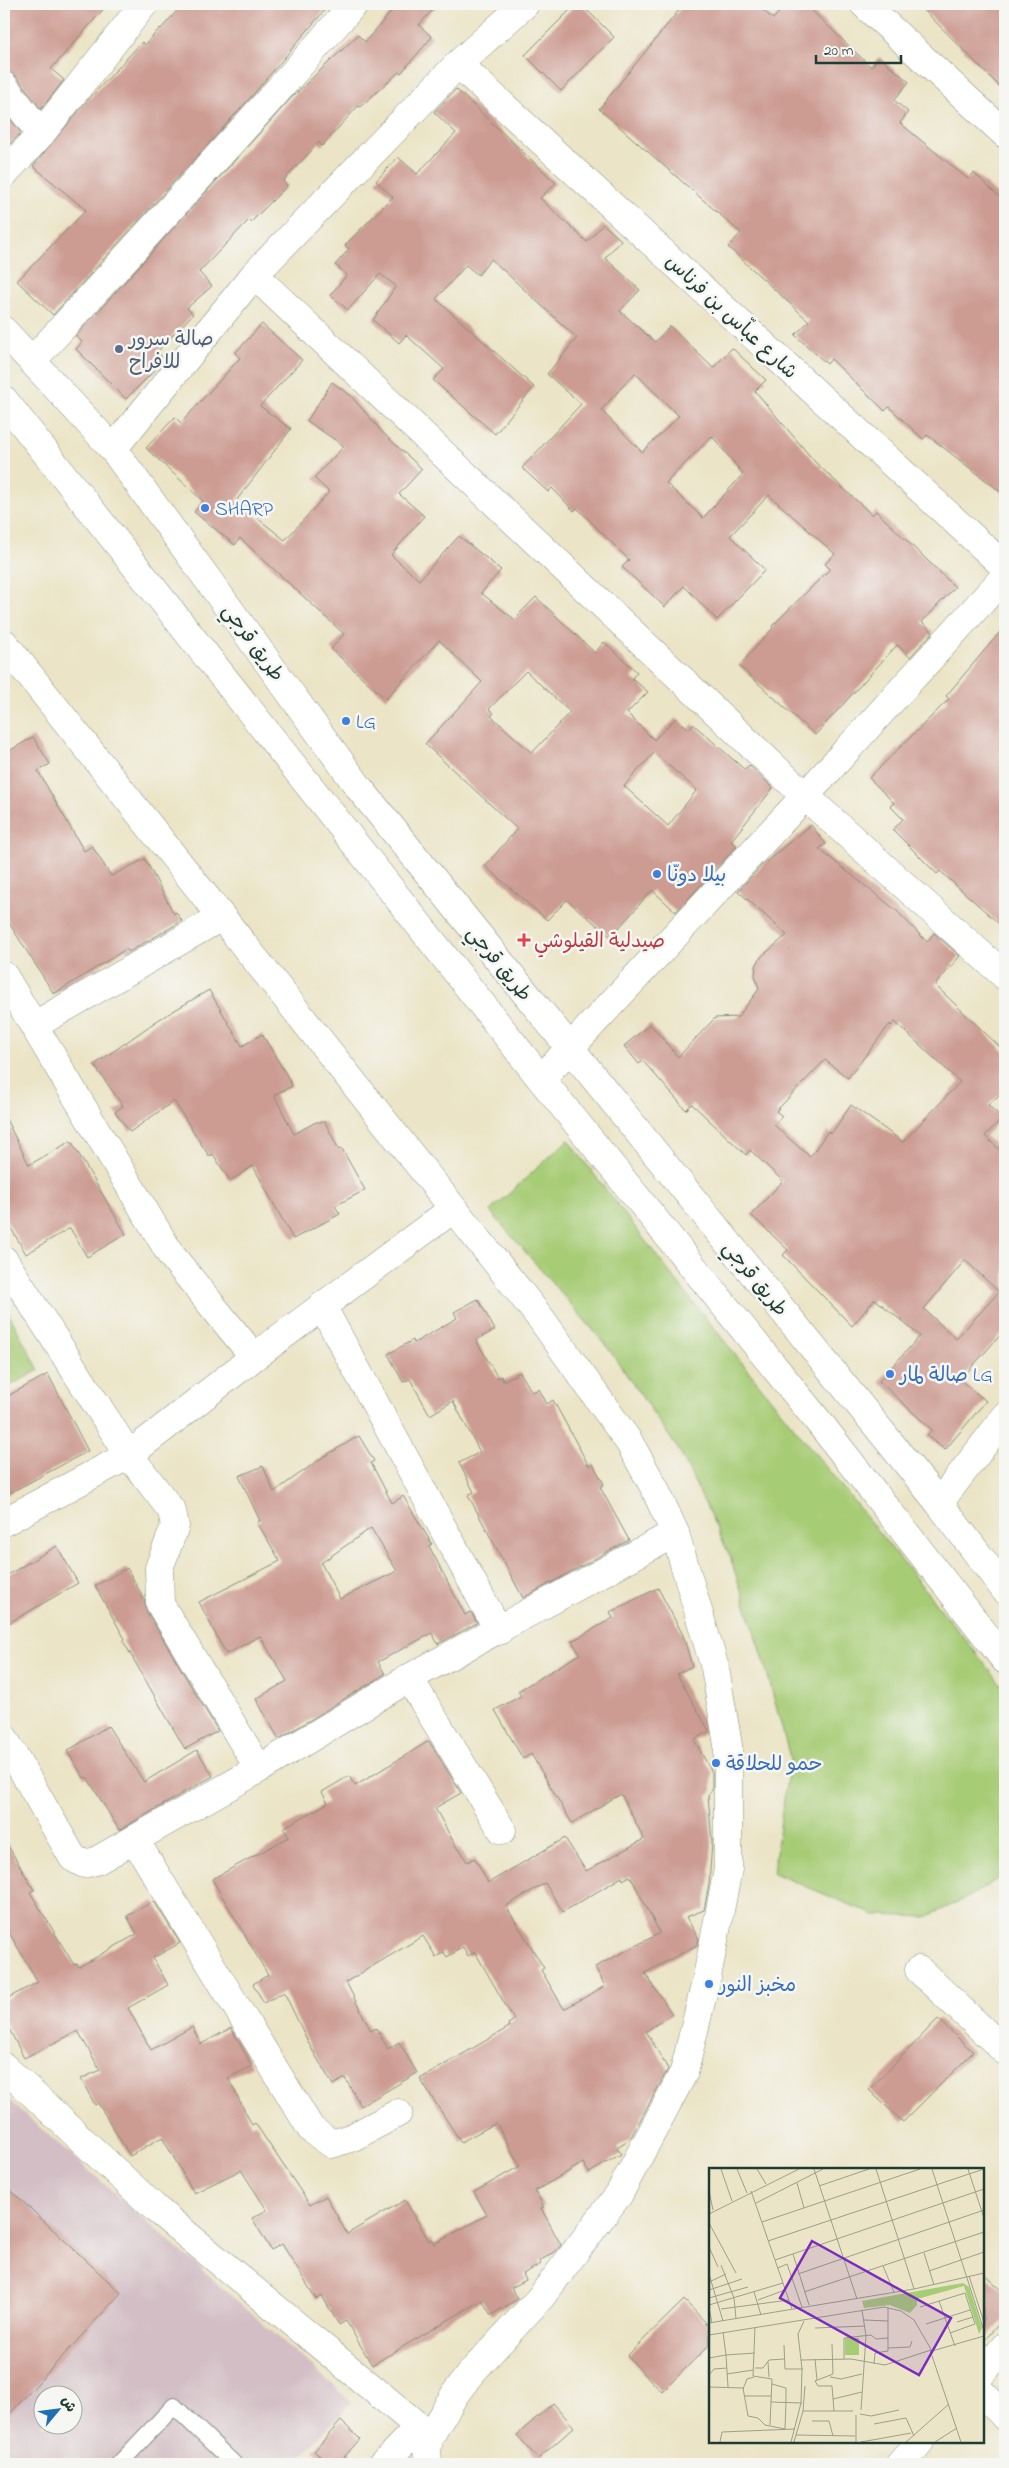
<svg xmlns="http://www.w3.org/2000/svg" width="1009" height="2468" font-family="'Indie Flower','Playpen Sans Arabic',sans-serif">
<rect width="100%" height="100%" fill="#f6f6f2"/>
<filter id="ink" filterUnits="userSpaceOnUse"><feTurbulence type="fractalNoise" baseFrequency=".02" numOctaves="2"/><feDisplacementMap in="SourceGraphic" scale="10" xChannelSelector="R" yChannelSelector="G"/><feConvolveMatrix kernelMatrix="1 2 1 2 8 2 1 2 1" color-interpolation-filters="sRGB"/></filter>
<filter id="wash" filterUnits="userSpaceOnUse"><feTurbulence type="fractalNoise" baseFrequency=".0096" numOctaves="4" result="noise"/><feDisplacementMap in="SourceGraphic" scale="20" xChannelSelector="R" yChannelSelector="G"/><feGaussianBlur stdDeviation="1.12" result="paint"/><feColorMatrix in="noise" values="0 0 0 0 0 0 0 0 0 0 0 0 0 0 0 0 0 1.4 0 .05"/><feComposite in="paint" operator="in"/></filter>
<g filter="url(#wash)">
<rect width="100%" height="100%" fill="#ebe4c6"/>
<path fill="#d2bec4" fill-rule="evenodd" d="M4,2096l348,306 -58,62h-290zM42,2396h30v30h-30z"/>
<path fill="#a7cc76" stroke="#638455" d="M568,1140l108,141 329,408v185l-36,23 -43,20 -51,-2 -102,-42 17,-115 -28,-104 -33,-100 -49,-102 -74,-107 -116,-134z
M4,1305l35,65 -35,19z"/>
<g id="blocks">
<path fill="#cc9b92" fill-rule="evenodd" d="M4,4h104l-57,65 13,11 -23,29 -25,-33 -12,-5z
M183,4h147l-79,93 -198,218 -36,-34 69,-71 -53,-44 54,-65 55,-59 3,3 15,-17 1,1z
M398,4h40l-19,21 13,12 -31,36 -2,-1 -39,35 -2,-1 -36,40 -3,-4 -36,39 4,5 -36,36 -2,-2 -50,52 13,14 -25,22 6,6 -36,38 8,8 -39,39 -50,-50 6,-7 -6,-6 217,-240 65,-61 7,7z
M576,4h5l33,33 -53,54 -36,-36z
M684,4h72l17,15 14,-15h18l66,63 8,-10 30,25 -15,18 14,12 -8,11 68,56 6,-6 31,29v293l-78,-60 -4,4 -34,-32 -4,4 -54,-52 -4,5 -32,-29 14,-14 -81,-74 13,-14 -142,-124z
M918,4h87v88z
M456,89l100,94 -16,15 47,44 16,-18 18,16 -16,18 35,32 -20,21 35,31 15,-16 43,42 19,-20 34,32 -11,11 60,71 57,53 4,-4 79,76 -33,35 11,10 -23,25 -13,-12 -82,90 -76,-69 34,-38 -1,-2 58,-57 -5,-5 10,-10 -66,-59 -39,41 35,34 -48,50 -33,-34 -19,21 -43,-40 7,-7 -52,-52 -3,3 -22,-23 -4,4 -26,-24 59,-64 -34,-30 30,-36 -86,-79 -13,16 -12,-10 -30,34 98,88 -39,47 -62,-54 11,-11 -38,-34 -7,8 -26,-23 23,-34 -16,-12 -32,36 -18,-15 17,-20 -12,-10 14,-16 -4,-4 48,-48 -17,-16 22,-24 19,17 39,-41 -22,-21zM635,373l44,43 -37,36 -41,-42zM712,436l31,38 -40,44 -37,-35z
M4,111l17,22 -13,13 -4,-3z
M262,324l40,36 -42,46 31,23 -55,72 49,39 44,-48 -15,-14 30,-32 -37,-25 25,-39 18,13 34,39 38,35 -23,25 25,22 -33,39 28,25 40,-44 42,34 -20,23 33,26 22,-22 59,56 9,-11 33,30 -5,6 16,14 -21,21 27,27 22,-22 13,11 4,-5 52,46 4,-5 24,23 -42,53 6,5 -61,66 -24,-22 -41,47 -44,-37 -20,20 -62,-54 32,-37 -92,-85 57,-62 -43,-42 -53,59 -55,-50 13,-15 -104,-96 -5,7 -41,-33 9,-11 -57,-53 29,-31 6,6 59,-65 -5,-5zM526,671l44,41 -38,41 -41,-37 3,-3 -5,-4zM654,753l43,37 -29,36 -44,-40z
M1005,626v303l-65,-58 -3,3 -44,-44 10,-11 -13,-13 4,-3 -25,-25 80,-79 -3,-3z
M33,737l17,27 -12,7 46,80 8,-5 19,30 34,-17 29,55 2,-2 6,9 -53,31 -3,-3 -72,45 -50,-79v-161z
M811,825l15,19 -7,5 78,62 30,31 7,-9 26,23 -25,29 70,67v38l-17,15 14,13 -17,18 20,19v175l-45,50 26,21 -41,49 -18,-14 5,-6 -53,-49 41,-45 -45,-37 -23,27 -69,-71 5,-5 -37,-35 32,-34 -33,-31 -4,5 -54,-51 -6,6 -43,-49 -4,3 -15,-18 26,-22 28,33 37,-39 23,-1 21,-28 -4,-14 1,-9 5,-9 26,-22 -49,-44 24,-26zM895,1022l65,60 -57,60 -52,-37 -20,29 -3,-3 -18,26 -36,-32 8,-9 -6,-5 49,-51 23,18 42,-54 1,2zM965,1260l34,32 -43,47 -32,-30z
M209,990l33,56 20,-12 25,42 5,10 -18,9 20,39 22,-12h9l14,28 3,-1 23,41 -30,16 5,8 -47,25 -40,-73 -23,15 -17,-27 -4,2 -35,-55 -44,31 -15,-20 8,-6 -29,-41 64,-45z
M4,1115l25,50 42,-24 55,93 -39,23 -17,-29 -44,26 -22,-38z
M478,1299l17,31 -19,10 22,38 3,-2 2,5 17,-9 12,20 7,-3 8,15 6,-4 36,66 4,-2 11,20 -4,3 29,53 -106,58 -55,-103 6,-3 -15,-29 21,-11 -27,-51 -23,14 -20,-36 -7,3 -15,-28 25,-14 1,3 43,-25 -3,-6z
M48,1374l40,77 -84,45v-98z
M359,1436l15,25 -3,2 21,40 11,-7 29,48 -3,2 36,69 6,-3 6,11 -39,21 -6,-11 -54,29 7,12 -106,65 -23,-40 31,-18 -27,-45 -34,18 -27,-52 81,-41 -23,-39 3,-1 -21,-45 24,-10 11,26 49,-35zM371,1528l26,43 -57,28 -19,-36z
M57,1546l21,37 -74,43v-49z
M127,1568l17,31 3,13 71,119 -33,18 -62,-108 2,-2 -30,-53z
M658,1588l25,47 9,31 -15,8 32,57 -15,9 18,32v18l-4,5 4,47 -3,43 -5,25 -18,7 13,22 -2,6 -52,28 27,41 -26,17 22,38 -38,70 -13,8 4,7 -32,19 -6,-10 -48,28 9,16 -3,1 20,37 -6,7 -16,9 2,3 -18,10 3,6 -15,8 7,11 -27,16 -9,-15 -110,65 -26,-44 -7,4 -17,-29 -6,3 -34,-55 -11,6 -19,-32 15,-8 -26,-40 -47,23 -32,-56 -32,19 -32,-53 -3,2 -14,-26 19,-9 -22,-39 -54,27 -20,-39v-19l34,-18 -34,-58v-85l30,51 -4,2 44,73 3,-1 2,3 58,-33 -10,-18 27,-15 26,42 -27,15 15,27 -40,23 23,42 41,-23 9,17 30,-16 21,38 -24,12 24,47 3,-2 55,82 16,-9 21,38 58,-34 24,41 2,-2 3,5 53,-29 -13,-23 46,-26 -24,-43 -35,19 -41,-63 89,-52 -1,-3 6,-4 -39,-68 -7,4 -5,-9 -16,10 -3,-5 -8,5 -13,-21 -77,46 25,49 5,-3 12,21 11,-7 18,31 -56,33 -16,-28 -12,7 -22,-37 -27,-56 -20,11 -11,-19 15,-9 -56,-96 77,-42 -6,-9 45,-25 -6,-11 27,-16 6,10 74,-45 32,52 -26,15 23,42 2,-1 7,13 8,-4 13,25 77,-45 21,33 58,-32 -23,-45 -49,29 -41,-69 -8,5 -28,-49 26,-14 -3,-5 62,-37 -8,-13 41,-23 -3,-6zM630,1876l30,57 -65,34 10,19 -41,23 -23,-39 3,-2 -38,-62 39,-23 18,29 59,-35 1,3z
M108,1726l36,56 53,-32 16,26 -94,54 -32,-53 -3,1 -17,-27z
M938,2019l35,33 -70,70 -34,-32z
M4,2184l117,109 -117,127z
M983,2273l22,20v24l-22,25z
M684,2300l26,27v17l-48,48 -35,-36z
M553,2403l21,24 -36,32 -21,-24z
M341,2421l19,18 -22,25h-8l-16,-13z"/>
</g>
</g>
<g filter="url(#ink)">
<use href="#blocks" fill-opacity="0" stroke="#85907d" stroke-width="1"/>
<g fill="none" stroke-linecap="round" stroke-linejoin="round">
<defs>
<path id="lane" d="M119,2464l55,-58 60,58"/>
<path id="street" d="M864,4l141,130
M458,64l547,503
M4,86l37,48
M4,174l37,-40 103,-130
M254,275l551,521 200,180
M32,361l231,-254 91,-103
M113,449l141,-174 204,-211 67,-60
M4,976l167,279 83,102
M35,1025l186,-108
M541,1079l264,-283 200,-220
M4,1260l125,195 43,56 3,15 -16,42 1,36 99,165
M322,1306l177,325
M939,1503l66,-86
M4,1522l125,-67 125,-98 199,-148
M409,1678l93,152
M4,1738l69,120 11,6 12,-3 163,-92 150,-91 266,-145
M135,1840l176,289 21,15 21,-7 45,-24
M919,1970l86,81
M4,2067l153,143 273,226
M983,2372l22,-26
M983,2394l22,23
M383,2464l35,-37
M900,2464l20,-22"/>
<path id="secondary" d="M4,643l538,677 87,122 25,45 21,46 40,135 13,77v124l-21,108 -23,95 -65,122 -78,103 -71,77 -15,20 -25,42 -3,12 1,16"/>
<path id="highway" d="M4,331l109,118 247,340 579,714 66,87
M4,400l537,679 281,347 183,234"/>
</defs>
<use href="#lane" stroke="#85907d" stroke-width="18"/>
<use href="#street" stroke="#85907d" stroke-width="29"/>
<use href="#secondary" stroke="#85907d" stroke-width="29"/>
<use href="#highway" stroke="#85907d" stroke-width="29"/>
<use href="#lane" stroke="#fff" stroke-width="16"/>
<use href="#street" stroke="#fff" stroke-width="28"/>
<use href="#secondary" stroke="#fff" stroke-width="28"/>
<use href="#highway" stroke="#fff" stroke-width="28"/>
</g>
</g>
<circle fill="#5c6f8a" stroke="#f6f6f2" stroke-width="2" cx="119" cy="349" r="5"/>
<g fill="#3f7fe0" stroke="#f6f6f2" stroke-width="2">
<circle cx="205" cy="508" r="5"/>
<circle cx="346" cy="721" r="5"/>
<circle cx="657" cy="874" r="5"/>
<circle cx="890" cy="1374" r="5"/>
<circle cx="716" cy="1763" r="5"/>
<circle cx="709" cy="1984" r="5"/>
</g>
<path fill="#e0444e" stroke="#f6f6f2" stroke-width="2" d="M521.5 932.5h5v5h5v5h-5v5h-5v-5h-5v-5h5z"/>
<g text-anchor="middle" stroke-width="5" stroke-linejoin="round" paint-order="stroke">
<g font-size="20" fill="#1f3d34" stroke="#f6f6f2">
<text transform="translate(732 316) rotate(43)" y="7">شارع عباّس بن فرناس</text>
<text transform="translate(254 642) rotate(54)" y="7">طريق قرجي</text>
<text transform="translate(500 963) rotate(51)" y="7">طريق قرجي</text>
<text transform="translate(756 1278) rotate(51)" y="7">طريق قرجي</text>
</g>
<g font-size="20" fill="#4e5e75" stroke="#f6f6f2" text-anchor="start">
<text x="129" y="345">صالة سرور<tspan x="129" dy="23">للافراح</tspan></text>
</g>
<g font-size="20" fill="#366cbe" stroke="#f6f6f2" text-anchor="start">
<text x="215" y="515">SHARP</text>
<text x="356" y="728">LG</text>
<text x="667" y="881">بيلا دونّا</text>
<text x="900" y="1381">صالة لمار LG</text>
<text x="726" y="1770">حمو للحلاقة</text>
<text x="719" y="1991">مخبز النور</text>
</g>
<g font-size="20" fill="#be3a42" stroke="#f6f6f2" text-anchor="start">
<text x="534" y="947">صيدلية القيلوشي</text>
</g>
</g>
<g transform="translate(709 2168)">
<rect width="275" height="275" fill="#ebe4c6"/>
<path d="M254,115l6,4 13,41 -3,6 -15,-48 -47,13v6l-7,8 -20,-8 -26,3 -2,-7zM136,170h14v17h-14z" fill="#a7cc76"/>
<path fill="none" stroke="#99a18c" stroke-width="1" d="M12,1l11,32M28,1l10,24M48,1l9,15M105,1l43,130M167,1l38,120M223,1l52,162M259,1l16,49M88,15l7,25M110,18l50,-17M0,23l4,19M42,23l41,118M47,35l67,-34M0,46l90,-45M53,54l158,-53M0,55l27,50M59,73l216,-72M0,79l9,20M215,85l10,32M84,86l16,51M66,92l209,-71M12,97l13,33 2,21M174,98l11,26M69,100l9,-4 15,43M220,103l55,-19M0,106l14,47M89,106l186,-64M260,108l15,46M0,114l17,-8M0,122l33,-11M45,124l7,23M95,124l180,-60M0,130l39,-11M49,132l27,-10M230,133l16,45M0,137l74,-22M211,139l45,-14 10,31 -25,9M0,140l3,15M12,141l68,-9M155,152l24,1M248,154l16,-5M0,155l205,-34 70,-16M217,156l44,-14M46,159l-2,49 19,3 -2,46M106,160l50,-2M14,164l3,23 29,-2M0,167l175,-28 17,4 13,9 18,31 52,-15M123,176l1,30 -18,7 3,5h14l2,25M75,177l1,24h18M179,180l22,-1 2,-6M221,182l31,92M0,190l17,-3 2,32M106,191l2,21M135,191v-21l27,-3 5,4 12,-1M92,192l50,-1 34,6 46,-15M59,194l1,15M165,196l1,-11 13,-2v-43M46,200h8l6,-8 15,-1M18,206l26,-4M0,207l5,-6 13,-1M121,209l11,2 21,-5M63,216l14,4v14M0,219l34,1 5,28 10,2 7,7 20,4M34,221l4,-10 7,-2M36,228h26M124,231l29,-7M62,234l31,1M152,242l5,-74 -4,-26M94,243h50M151,246l11,2 28,-6M147,247v27M103,253h17l4,15M165,256l32,-6 8,18M76,261l1,-27M87,267l59,1M11,274l2,-10 73,-3M82,274l10,-39 1,-34 -4,-35 6,-13M85,274l9,-31 2,-25M152,274l50,-9M197,274l43,-38M226,274l22,-14"/>
<path fill="#7b2cbf" fill-opacity="0.15" stroke="#7b2cbf" stroke-width="2.5" d="M103,73l139,77 -32,57 -139,-77z"/>
<rect width="275" height="275" fill="none" stroke="#1f3d34" stroke-width="2.5"/>
</g>
<rect width="1009" height="2468" fill="none" stroke="#f6f6f2" stroke-width="20"/>
<g transform="translate(58 2410) rotate(61)"><circle r="24" fill="#f6f6f2" stroke="#a0aca6"/>
<path d="M0-4L9 19L0 12L-9 19Z" fill="#1f6fb2"/>
<text y="-8" font-size="14" font-weight="bold" text-anchor="middle" fill="#1f3d34">ش</text>
</g>
<path d="M816 55v8h85v-8" fill="none" stroke="#1f3d34" stroke-width="2.5"/>
<text x="824" y="55" font-size="15" fill="#1f3d34" stroke="#f6f6f2" stroke-width="4" paint-order="stroke">20 m</text>
</svg>
